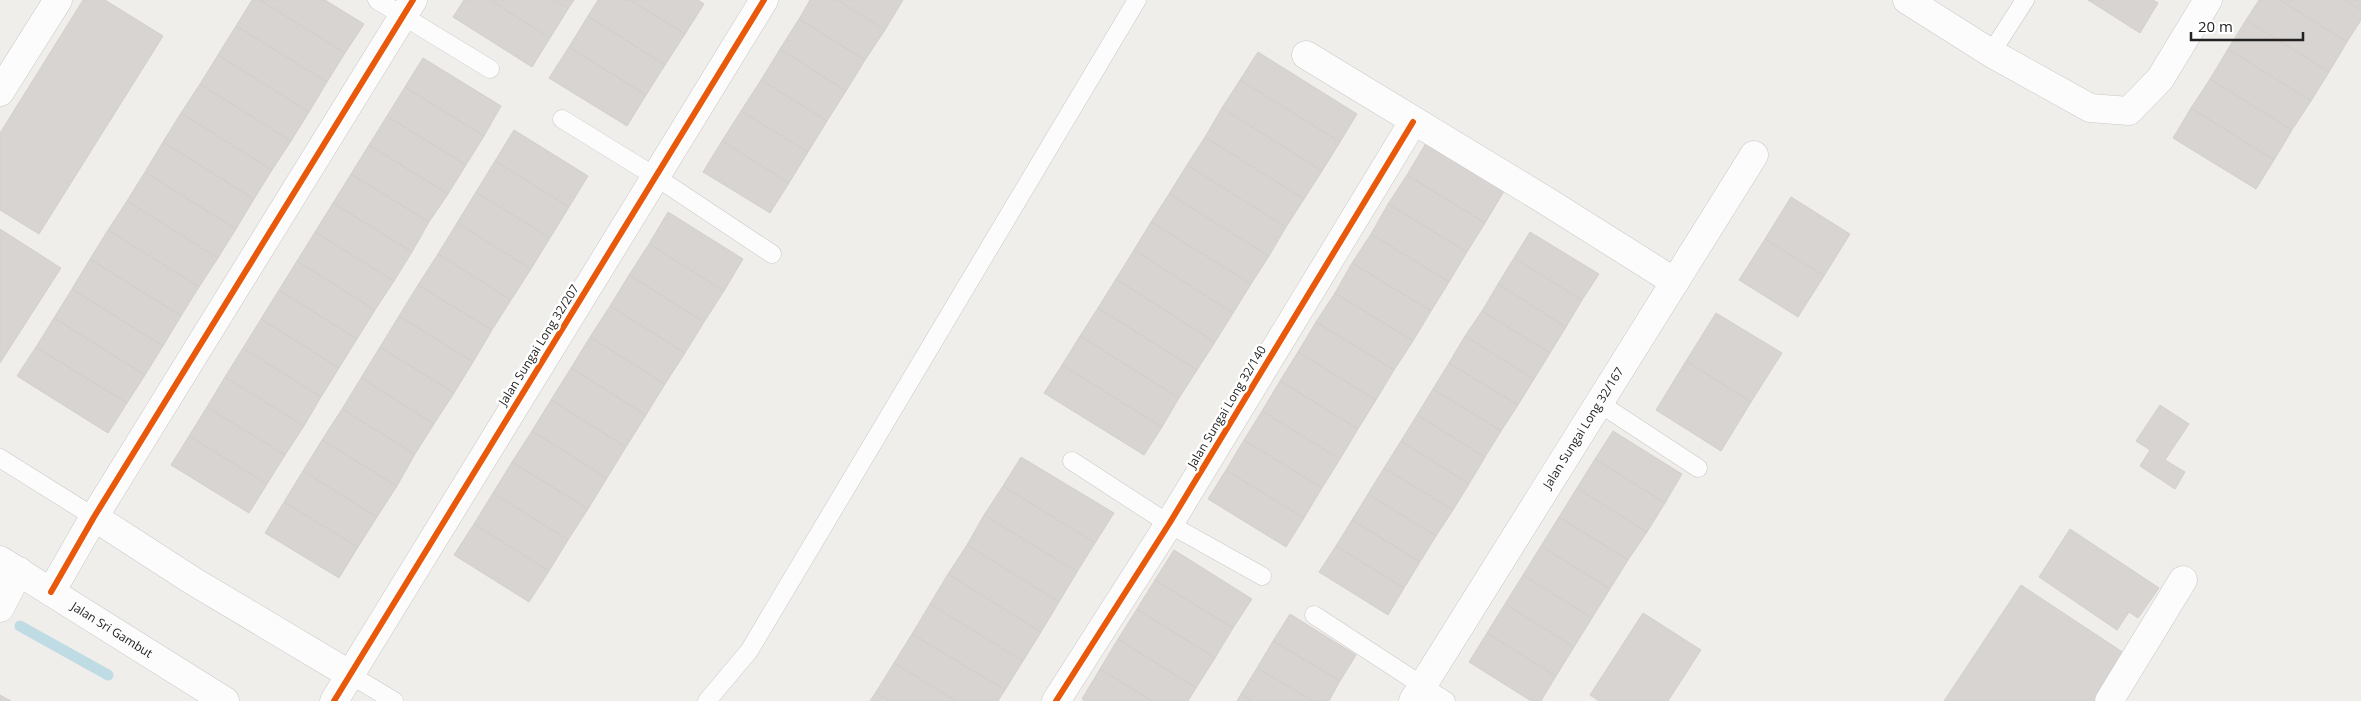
<svg xmlns="http://www.w3.org/2000/svg" width="2361" height="701" font-family="'Open Sans',sans-serif">
<rect width="100%" height="100%" fill="#f0eeeb"/>
<g fill="none" stroke-linecap="round" stroke-linejoin="round">
<path stroke="#bfdbe3" stroke-width="11" d="M20,626l88,49"/>
</g>
<path fill="#d7d4d2" stroke="#d3d0cc" d="M83,0h22l58,36 -124,198 -39,-24v-77z
M252,0h8l85,53 -18,29 -91,-56z
M260,0h65l39,24 -19,29z
M464,0h26l60,38 -18,29 -79,-50z
M490,0h64l14,9 -18,29z
M554,0h20l-6,9z
M598,0h32l55,34 -20,31 -77,-49z
M630,0h68l6,4 -19,30z
M810,0h27l48,30 -20,30 -66,-41z
M837,0h66l-18,30z
M2088,0h65l5,3 -18,30z
M2259,0h21l67,42 -18,30 -83,-52z
M2280,0h65l16,10v10l-14,22z
M2345,0h16v10z
M588,16l77,49 -19,30 -77,-48z
M799,19l66,41 -19,31 -66,-42z
M2246,20l83,52 -18,29 -83,-52z
M236,26l91,56 -18,30 -91,-57z
M569,47l77,48 -19,31 -78,-48z
M780,49l66,42 -19,30 -66,-41z
M2228,49l83,52 -19,29 -82,-51z
M1258,52l99,62 -17,28 -100,-62z
M218,55l91,57 -18,29 -91,-57z
M423,58l78,48 -17,30 -79,-49z
M2210,79l82,51 -18,30 -83,-52z
M761,80l66,41 -19,31 -67,-41z
M1240,80l100,62 -18,29 -100,-63z
M200,84l91,57 -19,29 -91,-57z
M405,87l79,49 -18,29 -79,-49z
M1222,108l100,63 -18,28 -99,-62z
M2191,108l83,52 -18,29 -83,-51z
M741,111l67,41 -19,31 -67,-42z
M181,113l91,57 -18,29 -91,-57z
M387,116l79,49 -18,29 -79,-49z
M514,130l74,46 -19,31 -74,-46z
M1432,133l78,48 -25,42 -78,-48z
M1205,137l99,62 -18,28 -99,-62z
M722,141l67,42 -19,30 -67,-41z
M163,142l91,57 -18,30 -91,-57z
M369,145l79,49 -19,28 -78,-48z
M495,161l74,46 -19,31 -74,-46z
M1187,165l99,62 -17,29 -100,-62z
M145,172l91,57 -18,29 -91,-57z
M351,174l78,48 -17,30 -79,-49z
M1407,175l78,48 -18,29 -79,-48z
M476,192l74,46 -19,31 -74,-46z
M1169,194l100,62 -18,28 -100,-62z
M1791,197l59,37 -26,42 -59,-37z
M127,201l91,57 -19,29 -91,-57z
M333,203l79,49 -18,29 -79,-49z
M1388,204l79,48 -18,30 -78,-48z
M668,212l75,47 -19,32 -75,-47z
M1151,222l100,62 -18,29 -99,-63z
M457,223l74,46 -20,31 -73,-46z
M0,229l61,39 -61,95z
M108,230l91,57 -18,29 -91,-57z
M315,232l79,49 -19,29 -78,-49z
M1530,232l69,42 -17,26 -68,-42z
M1371,234l78,48 -18,29 -79,-48z
M1765,239l59,37 -26,41 -59,-37z
M649,244l75,47 -20,31 -75,-47z
M1134,250l99,63 -18,29 -99,-63z
M438,254l73,46 -19,30 -74,-45z
M1514,258l68,42 -16,27 -68,-43z
M90,259l91,57 -18,30 -91,-57z
M297,261l78,49 -18,29 -78,-49z
M1352,263l79,48 -18,30 -78,-48z
M629,275l75,47 -19,31 -75,-47z
M1116,279l99,63 -18,28 -99,-62z
M1498,284l68,43 -16,26 -68,-42z
M418,285l74,45 -19,32 -74,-46z
M72,289l91,57 -18,29 -91,-57z
M279,290l78,49 -18,29 -78,-49z
M1335,293l78,48 -19,29 -78,-48z
M610,306l75,47 -20,31 -75,-47z
M1098,308l99,62 -18,28 -99,-62z
M1482,311l68,42 -16,26 -69,-43z
M1716,313l66,40 -31,49 -65,-41z
M399,316l74,46 -19,31 -74,-46z
M54,318l91,57 -18,28 -91,-56z
M261,319l78,49 -18,29 -78,-49z
M1316,322l78,48 -18,30 -78,-48z
M1080,336l99,62 -17,29 -100,-62z
M1465,336l69,43 -16,26 -69,-42z
M590,337l75,47 -19,31 -75,-47z
M36,347l91,56 -19,30 -91,-57z
M380,347l74,46 -20,31 -73,-46z
M243,348l78,49 -17,29 -79,-49z
M1298,352l78,48 -18,29 -78,-48z
M1686,361l65,41 -30,49 -65,-41z
M1449,363l69,42 -17,26 -68,-42z
M1062,365l100,62 -18,28 -100,-62z
M571,368l75,47 -20,32 -75,-47z
M225,377l79,49 -19,29 -78,-48z
M361,378l73,46 -19,30 -73,-45z
M1280,381l78,48 -18,30 -78,-48z
M1433,389l68,42 -16,26 -68,-42z
M551,400l75,47 -19,31 -75,-47z
M2160,405l29,19 -24,36 20,12 -10,17 -35,-23 10,-16 -14,-9z
M207,407l78,48 -18,29 -78,-48z
M342,409l73,45 -18,32 -75,-46z
M1262,411l78,48 -18,29 -78,-48z
M1417,415l68,42 -16,27 -68,-43z
M532,431l75,47 -19,31 -76,-47z
M1613,431l69,43 -17,29 -70,-44z
M189,436l78,48 -18,29 -78,-48z
M322,440l75,46 -20,31 -74,-46z
M1244,440l78,48 -18,30 -78,-48z
M1401,441l68,43 -16,26 -69,-42z
M1021,457l93,56 -19,30 -92,-57z
M1595,459l70,44 -18,29 -70,-44z
M512,462l76,47 -20,31 -75,-47z
M1384,468l69,42 -17,26 -68,-42z
M1226,470l78,48 -18,29 -78,-48z
M303,471l74,46 -19,30 -74,-45z
M1003,486l92,57 -18,29 -93,-57z
M1577,488l70,44 -19,28 -69,-43z
M493,493l75,47 -19,31 -75,-47z
M1368,494l68,42 -16,26 -68,-42z
M284,502l74,45 -19,31 -74,-45z
M984,515l93,57 -18,30 -92,-57z
M1559,517l69,43 -18,29 -69,-43z
M1352,520l68,42 -16,26 -68,-42z
M474,524l75,47 -20,31 -75,-47z
M2070,529l89,59 -21,30 -9,-6 -12,18 -78,-53z
M967,545l92,57 -18,30 -93,-58z
M1336,546l68,42 -16,27 -69,-43z
M1541,546l69,43 -18,29 -69,-43z
M1174,550l78,49 -19,29 -78,-48z
M948,574l93,58 -18,29 -93,-57z
M1523,575l69,43 -18,29 -69,-43z
M1155,580l78,48 -18,30 -78,-49z
M2021,585l106,70 -30,46h-153z
M930,604l93,57 -18,29 -93,-56z
M1505,604l69,43 -18,29 -69,-43z
M1137,609l78,49 -19,30 -78,-49z
M1643,613l58,37 -33,51h-69l-9,-6z
M1290,614l66,41 -16,26 -67,-40z
M1487,633l69,43 -15,25h-10l-62,-39z
M912,634l93,56 -7,11h-42l-62,-38z
M1118,639l78,49 -8,13h-36l-52,-32z
M1273,641l67,40 -11,20h-16l-56,-33z
M894,663l62,38h-66l-14,-9z
M1257,668l56,33h-61l-11,-7z
M1100,669l52,32h-67l-3,-2z
M876,692l14,9h-20z
M1241,694l11,7h-15z
M0,695l11,6h-11z"/>
<g fill="none" stroke-linecap="round" stroke-linejoin="round">
<defs>
<path id="service" d="M377,0l113,69
M1991,53l34,-53
M562,119l94,58 116,77
M1599,403l99,65
M0,458l94,59
M1072,461l97,63 93,52
M1314,615l132,86
M349,674l45,27
M707,701l42,-50 388,-651"/>
<g id="minor">
<path d="M1907,0l84,53 99,55 39,3 31,-32 48,-79"/>
<path d="M1306,55l242,147 127,80"/>
<path d="M0,92l58,-92"/>
<path d="M94,517l99,64 156,93"/>
<path id="s1" d="M0,560l225,141"/>
<path d="M51,592l43,-75 319,-517"/>
<path d="M0,608l19,-37"/>
<path d="M334,701l430,-701"/>
<path d="M1056,701l113,-177 244,-402"/>
<path id="s2" d="M1413,701l341,-546"/>
<path d="M2109,701l74,-121"/>
</g>
</defs>
<use href="#service" stroke="#c9c8c7" stroke-width="19"/>
<use href="#minor" stroke="#c9c8c7" stroke-width="29"/>
<use href="#service" stroke="#fdfcfc" stroke-width="18"/>
<use href="#minor" stroke="#fdfcfc" stroke-width="28"/>
<defs>
<path id="cycleway" d="M51,592l43,-75 319,-517
M334,701l430,-701
M1056,701l113,-177 244,-402"/>
</defs>
<use href="#cycleway" stroke="#fff" stroke-width="9"/>
<use href="#cycleway" stroke="#e8590c" stroke-width="6"/>
</g>
<g text-anchor="middle" stroke-width="5" stroke-linejoin="round" paint-order="stroke">
<g font-size="12" fill="#222" stroke="#fff">
<text transform="translate(539 345) rotate(-58)" y="4">Jalan Sungai Long 32/207</text>
<text transform="translate(1227 407) rotate(-59)" y="4">Jalan Sungai Long 32/140</text>
<text dy="4" stroke="none"><textPath href="#s2" startOffset="322">Jalan Sungai Long 32/167</textPath></text>
<text dy="4" stroke="none"><textPath href="#s1" startOffset="132">Jalan Sri Gambut</textPath></text>
</g>
</g>
<path d="M2191 32v8h112v-8" fill="none" stroke="#222222" stroke-width="2.5"/>
<text x="2198" y="32" font-size="15" fill="#222222" stroke="#ffffff" stroke-width="4" paint-order="stroke">20 m</text>
</svg>
